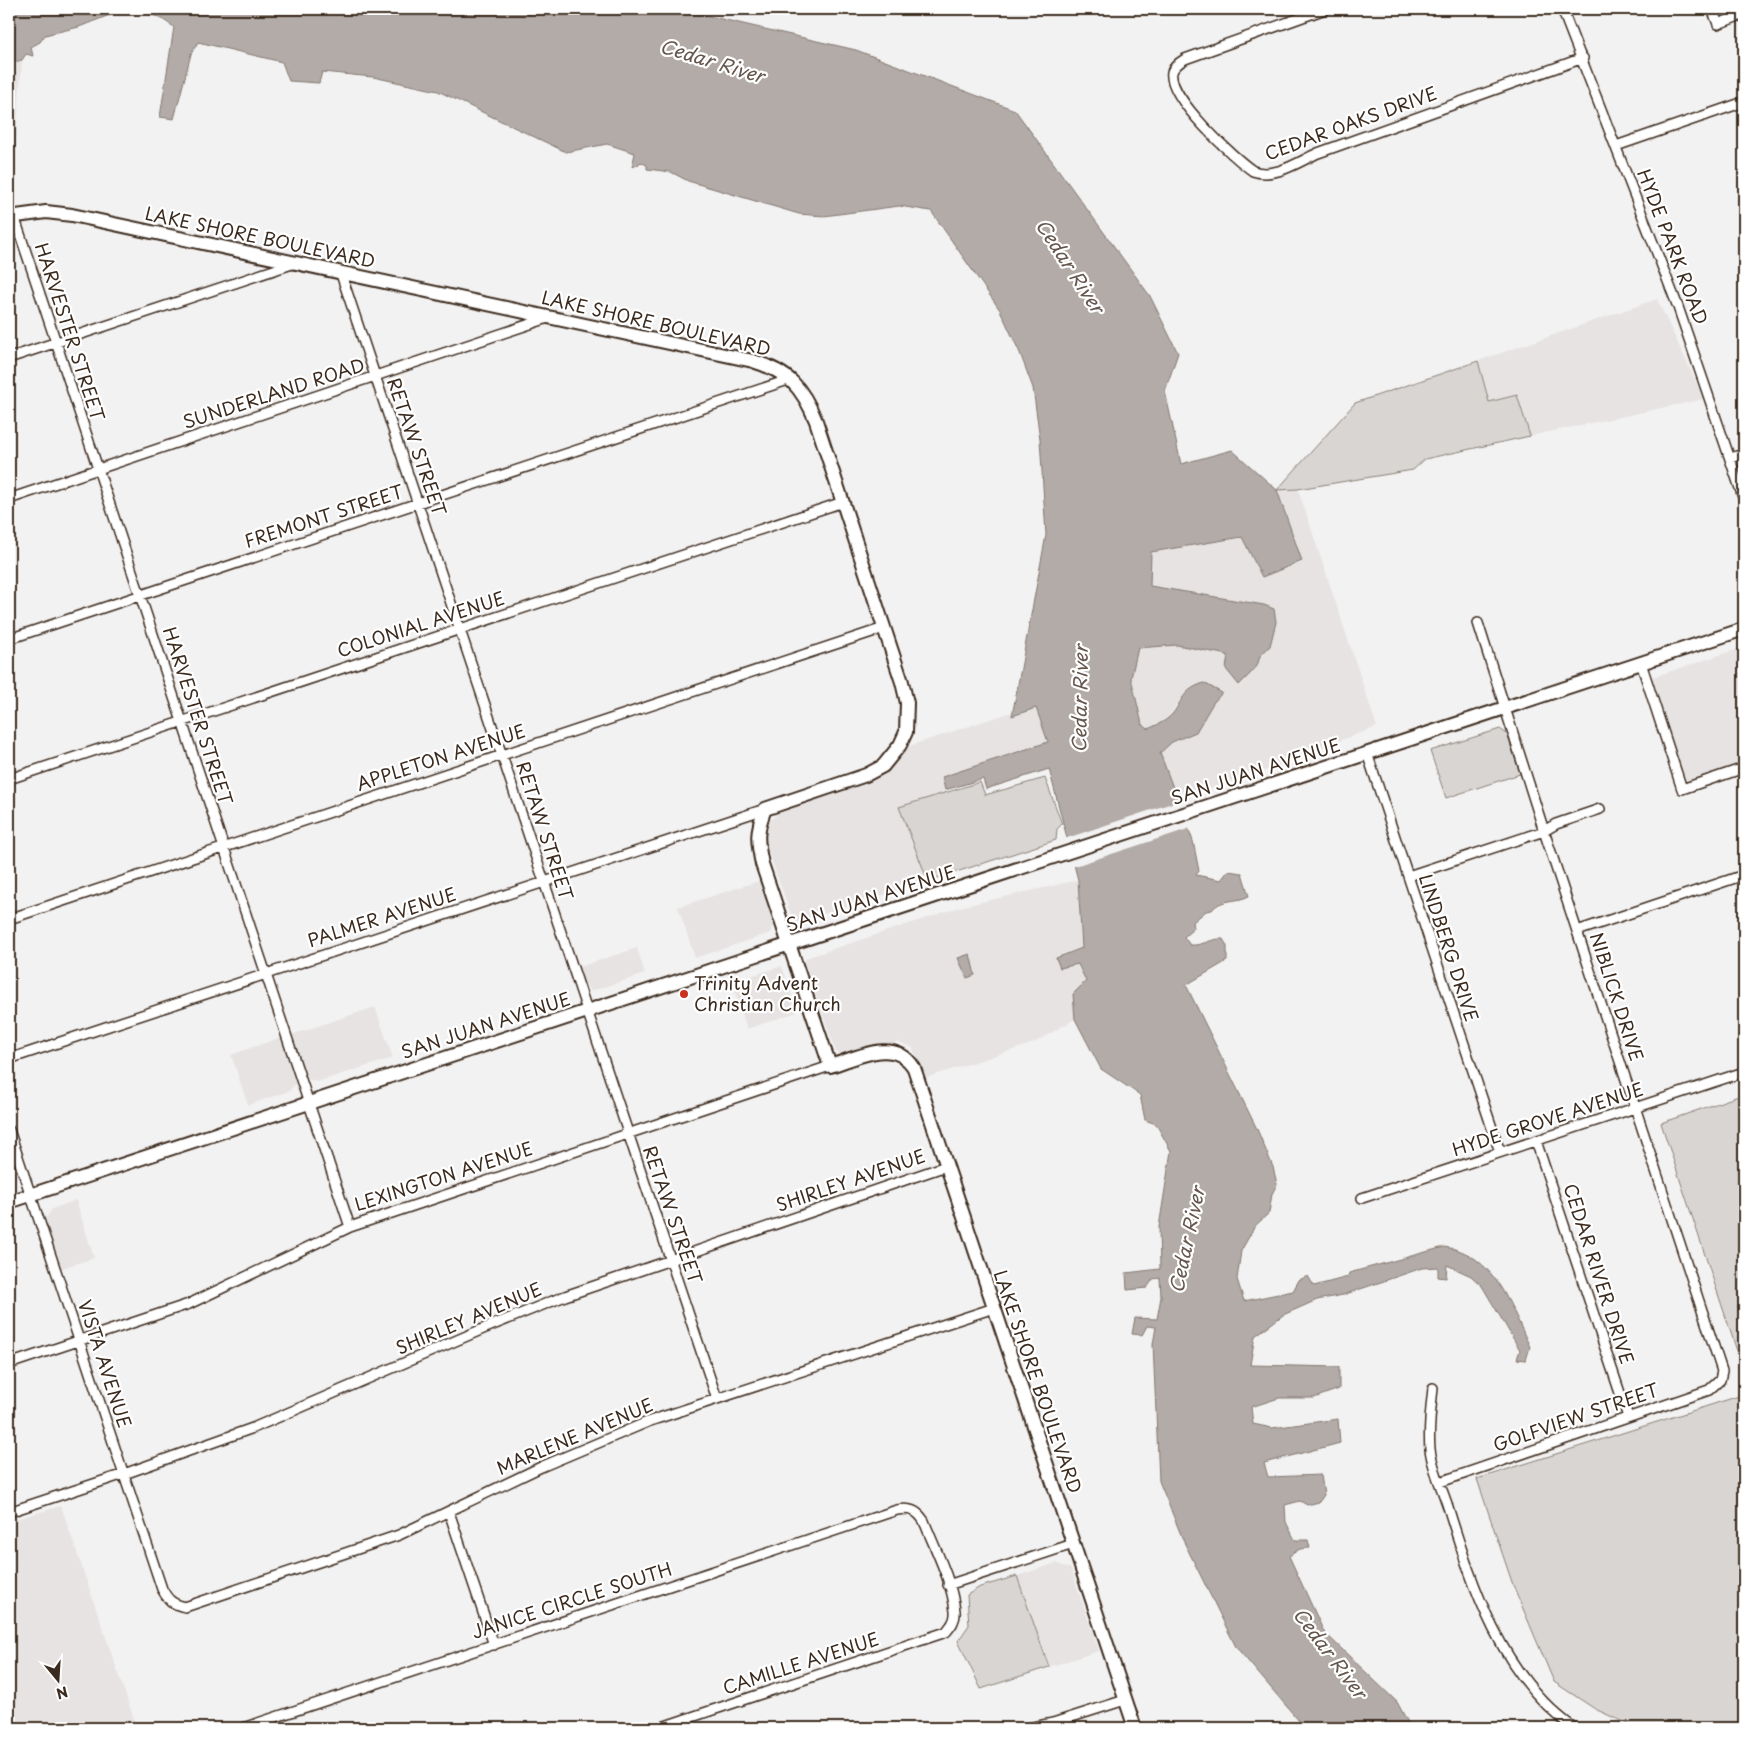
<svg xmlns="http://www.w3.org/2000/svg" width="1753" height="1737" font-family="'Playpen Sans',sans-serif">
<rect width="100%" height="100%" fill="#f3f2f2"/>
<filter id="ink" filterUnits="userSpaceOnUse"><feTurbulence type="fractalNoise" baseFrequency=".02" numOctaves="2"/><feDisplacementMap in="SourceGraphic" scale="10" xChannelSelector="R" yChannelSelector="G"/><feConvolveMatrix kernelMatrix="1 2 1 2 8 2 1 2 1" color-interpolation-filters="sRGB"/></filter>
<g filter="url(#ink)">
<path fill="#e6e3e2" d="M22,60l-6,81 -7,34v-111z
M1657,299l47,100 -174,37 -13,-41 -28,7 -11,-41z
M1298,489l79,238 -89,32 -11,8 -82,26 -12,-2 -7,2 -3,-3 -13,-37 12,-11 24,-10 17,-29 -27,-11 -19,27 -19,10 -6,-5 -11,-46 7,-30 39,-3 51,10 11,29 12,-11 6,-7 3,-10 10,-10 -6,-41 -114,-19 1,-34 91,-15 60,24 -25,-71z
M1744,647v116l-59,20 -35,-105z
M1036,708l12,34 -106,35 4,16 -46,14 28,74 -134,42 -31,-86 4,-14 14,-12 65,-21 42,-18 21,-26 103,-34v3z
M1078,880l4,68 -20,6 16,10 8,17 -13,13 2,25 -41,24 -109,35 -13,-31 -15,-5 -51,14 -10,-4 -31,-88 1,-6 154,-51z
M759,881l14,42 -2,10 -76,25 -17,-51z
M637,948l8,26 -54,17 -11,-12 -4,-11z
M782,966l15,46 -50,17 -15,-47z
M375,1007l18,51 -76,24 -11,-4 -15,-43z
M282,1037l15,45 -8,9 -41,14 -17,-50z
M76,1200l18,58 -35,11 -14,-49 7,-11z
M61,1506l76,222h-128v-207z
M1056,1563l15,6 28,82 -50,16 -32,-91z"/>
<path fill="#d8d5d2" stroke="#8a8078" d="M1478,361l11,41 28,-7 13,41 -105,23 -12,11 -115,19 -21,1 78,-87z
M1500,729l7,5 13,40 -74,24 -16,-47z
M1045,778l17,46 -5,5 -1,11 -128,41 -29,-74 81,-25 5,13z
M1744,1094v278l-83,-249z
M1744,1388v340h-108l-41,-19 -41,-27 -41,-97 -36,-106 262,-83z
M1017,1576l32,91 -68,22 -23,-48 11,-16 -2,-30 13,-8z"/>
<path fill="#b2aba7" stroke="#827770" d="M9,9h116l-46,18 -34,8 -5,7 -9,5 2,9 -7,-2 -4,6 -13,4z
M129,9h549l178,41 159,60 135,186 28,57 -13,38 16,73 51,-14 45,40 25,71 -40,16 -20,-40 -91,15 -1,34 114,19 10,4 2,13 -6,24 -10,10 -3,10 -6,7 -12,12 -13,-16 2,-14 -51,-10 -39,3 -7,30 11,46 6,5c6,-3 14,-6 19,-10 16,-13 11,-28 37,-36l18,10 -9,10 -17,29 -24,10 -12,11 33,88 6,30 -3,4 25,5 7,-9 14,2 7,23c-13,7 -28,2 -37,14l-6,1 -13,11 1,6 -10,9 6,8c13,1 21,-7 33,-6l4,7v15l-41,24 71,144 16,38 4,17 -5,10 -3,19 -14,13 -14,25 -4,28 7,22 49,-10 6,-11 9,-4 6,10 34,-9 1,-4 95,-26c50,5 68,62 86,100l-4,13 -9,-1 3,-9 -38,-64 -11,-10 -24,-11 -1,13 -8,-1v-10l-16,1 -79,27 -26,5 -34,15 -28,21 -5,29 89,2v22l-25,9h-35l-28,9 2,17 19,4 66,-9 2,24 -76,20 4,14 53,-2 3,20 -5,7 -12,3 -7,-4 -15,4 1,17 9,18h13l2,8 -10,1 -11,7 35,76 73,70 14,26h-106l-69,-81 -52,-105 -25,-61 -6,-137 3,-17 -9,-1 -5,9 -10,-1 3,-16 22,1 4,-22 -1,-19 -7,1 -6,9 -20,2 -1,-17 34,-4 -1,-42 12,-76 -15,-27 -11,-4 -5,-25 -39,-26 -26,-50 -2,-25 13,-13 -8,-17 -18,4 -4,-10 26,-10 -4,-68 -29,-111 -63,20 -3,-10 -38,11 -3,-13 106,-35 -12,-34 -24,8 34,-181 -6,-96 -7,-51 -13,-35 -20,-43 -69,-99 -32,-5 -75,10 -25,-2 -111,-33 -17,-9 -24,-3v-4l-7,-3 -2,3 -6,2 3,-14 -28,-9 -41,8 -128,-61 -65,-14 -51,-5 -3,11 -30,-2 -7,-19 -84,-20 -7,12 -17,65 -14,-2 14,-90 -15,-10z
M970,954l5,21 -8,3 -9,-20z"/>
<path fill="#f3f2f2" d="M1181,800l10,28 -119,39 -8,-28z"/>
<g fill="none" stroke-linecap="round" stroke-linejoin="round">
<defs>
<path id="street" d="M1325,9l-140,50c-5,3 -11,7 -13,13 -5,25 62,86 81,99 22,8 45,-9 65,-18l265,-95
M1562,9l116,298 66,193
M1712,9l6,15 26,-10
M1616,146l128,-44
M14,216l336,1011
M341,274l376,1125
M9,358l283,-94
M1730,458l14,-4
M9,499l539,-181
M9,639l782,-260
M1641,663l41,126 62,-21
M1367,753l133,399
M9,779l834,-277
M1408,876l136,-45 12,-7 44,-15
M9,919l875,-291
M1577,931l167,-56
M9,1059l756,-250
M9,1130l153,459c6,11 10,15 23,18l214,-72 142,-68 109,-46 344,-113
M1536,1141l92,276
M1362,1198l382,-126
M9,1364l180,-60 161,-77 480,-161
M1433,1388c-2,20 -5,41 -3,61 2,19 12,39 18,58 25,81 54,170 126,221
M1440,1482l269,-92 11,-10 2,-9 -178,-540 -66,-208
M9,1512l115,-38 129,-46 230,-99 82,-33 381,-130
M449,1512l45,133
M948,1585l125,-41
M243,1728l654,-218c13,-2 20,0 27,11 11,28 28,60 31,90 1,9 -4,15 -9,21l-287,96
M1028,1728l25,-5 72,-23"/>
<path id="secondary" d="M9,217l37,-5 26,3 681,146c36,11 49,26 63,60l86,261 5,21 -1,29 -6,13 -17,21 -17,9 -101,34c-9,22 -8,32 -3,55l68,202c27,-8 65,-30 84,2l221,660
M9,1202l1735,-573"/>
</defs>
<use href="#street" stroke="#3b2a1e" stroke-width="12"/>
<use href="#secondary" stroke="#3b2a1e" stroke-width="16"/>
<use href="#street" stroke="#fff" stroke-width="9"/>
<use href="#secondary" stroke="#fff" stroke-width="12"/>
</g>
</g>
<circle fill="#c8321e" stroke="#fff" stroke-width="2" cx="684" cy="994" r="5"/>
<g text-anchor="middle" stroke-width="4.5" stroke-linejoin="round" paint-order="stroke">
<g font-size="18" fill="#3b2a1e" stroke="#fff">
<text transform="translate(1351 124) rotate(-20)" y="6">CEDAR OAKS DRIVE</text>
<text transform="translate(260 238) rotate(12)" y="6">LAKE SHORE BOULEVARD</text>
<text transform="translate(1672 247) rotate(69)" y="6">HYDE PARK ROAD</text>
<text transform="translate(656 324) rotate(13)" y="6">LAKE SHORE BOULEVARD</text>
<text transform="translate(69 332) rotate(72)" y="6">HARVESTER STREET</text>
<text transform="translate(274 394) rotate(-18)" y="6">SUNDERLAND ROAD</text>
<text transform="translate(416 447) rotate(71)" y="6">RETAW STREET</text>
<text transform="translate(324 517) rotate(-18)" y="6">FREMONT STREET</text>
<text transform="translate(421 625) rotate(-18)" y="6">COLONIAL AVENUE</text>
<text transform="translate(197 716) rotate(72)" y="6">HARVESTER STREET</text>
<text transform="translate(441 758) rotate(-18)" y="6">APPLETON AVENUE</text>
<text transform="translate(1256 772) rotate(-18)" y="6">SAN JUAN AVENUE</text>
<text transform="translate(544 831) rotate(72)" y="6">RETAW STREET</text>
<text transform="translate(871 899) rotate(-18)" y="6">SAN JUAN AVENUE</text>
<text transform="translate(382 918) rotate(-18)" y="6">PALMER AVENUE</text>
<text transform="translate(1448 948) rotate(72)" y="6">LINDBERG DRIVE</text>
<text transform="translate(1616 997) rotate(72)" y="6">NIBLICK DRIVE</text>
<text transform="translate(486 1026) rotate(-18)" y="6">SAN JUAN AVENUE</text>
<text transform="translate(1548 1120) rotate(-18)" y="6">HYDE GROVE AVENUE</text>
<text transform="translate(444 1177) rotate(-18)" y="6">LEXINGTON AVENUE</text>
<text transform="translate(851 1181) rotate(-19)" y="6">SHIRLEY AVENUE</text>
<text transform="translate(672 1215) rotate(71)" y="6">RETAW STREET</text>
<text transform="translate(1598 1274) rotate(72)" y="6">CEDAR RIVER DRIVE</text>
<text transform="translate(469 1319) rotate(-23)" y="6">SHIRLEY AVENUE</text>
<text transform="translate(104 1364) rotate(72)" y="6">VISTA AVENUE</text>
<text transform="translate(1037 1382) rotate(71)" y="6">LAKE SHORE BOULEVARD</text>
<text transform="translate(1576 1418) rotate(-19)" y="6">GOLFVIEW STREET</text>
<text transform="translate(575 1437) rotate(-23)" y="6">MARLENE AVENUE</text>
<text transform="translate(572 1601) rotate(-18)" y="6">JANICE CIRCLE SOUTH</text>
<text transform="translate(801 1664) rotate(-18)" y="6">CAMILLE AVENUE</text>
</g>
<g font-size="18" fill="#3b2a1e" stroke="#fff" text-anchor="start">
<text x="694" y="990">Trinity Advent<tspan x="694" dy="21">Christian Church</tspan></text>
</g>
<g font-size="19" font-style="italic" fill="#65574e" stroke="#fff">
<text transform="translate(712 61) rotate(17)" y="7">Cedar River</text>
<text transform="translate(1070 266) rotate(57)" y="7">Cedar River</text>
<text transform="translate(1080 699) rotate(-89)" y="7">Cedar River</text>
<text transform="translate(1187 1240) rotate(-78)" y="7">Cedar River</text>
<text transform="translate(1330 1653) rotate(53)" y="7">Cedar River</text>
</g>
</g>
<rect width="1753" height="1737" fill="none" stroke="#fff" stroke-width="30"/>
<rect x="15" y="15" width="1723" height="1707" fill="none" stroke="#3b2a1e" stroke-width="2" filter="url(#ink)"/>
<g transform="translate(58 1680) rotate(162)" stroke="#ffffff" stroke-width="4" paint-order="stroke">
<path d="M0-4L9 19L0 12L-9 19Z" fill="#3b2a1e"/>
<text y="-8" font-size="14" font-weight="bold" text-anchor="middle" fill="#3b2a1e">N</text>
</g>
</svg>
